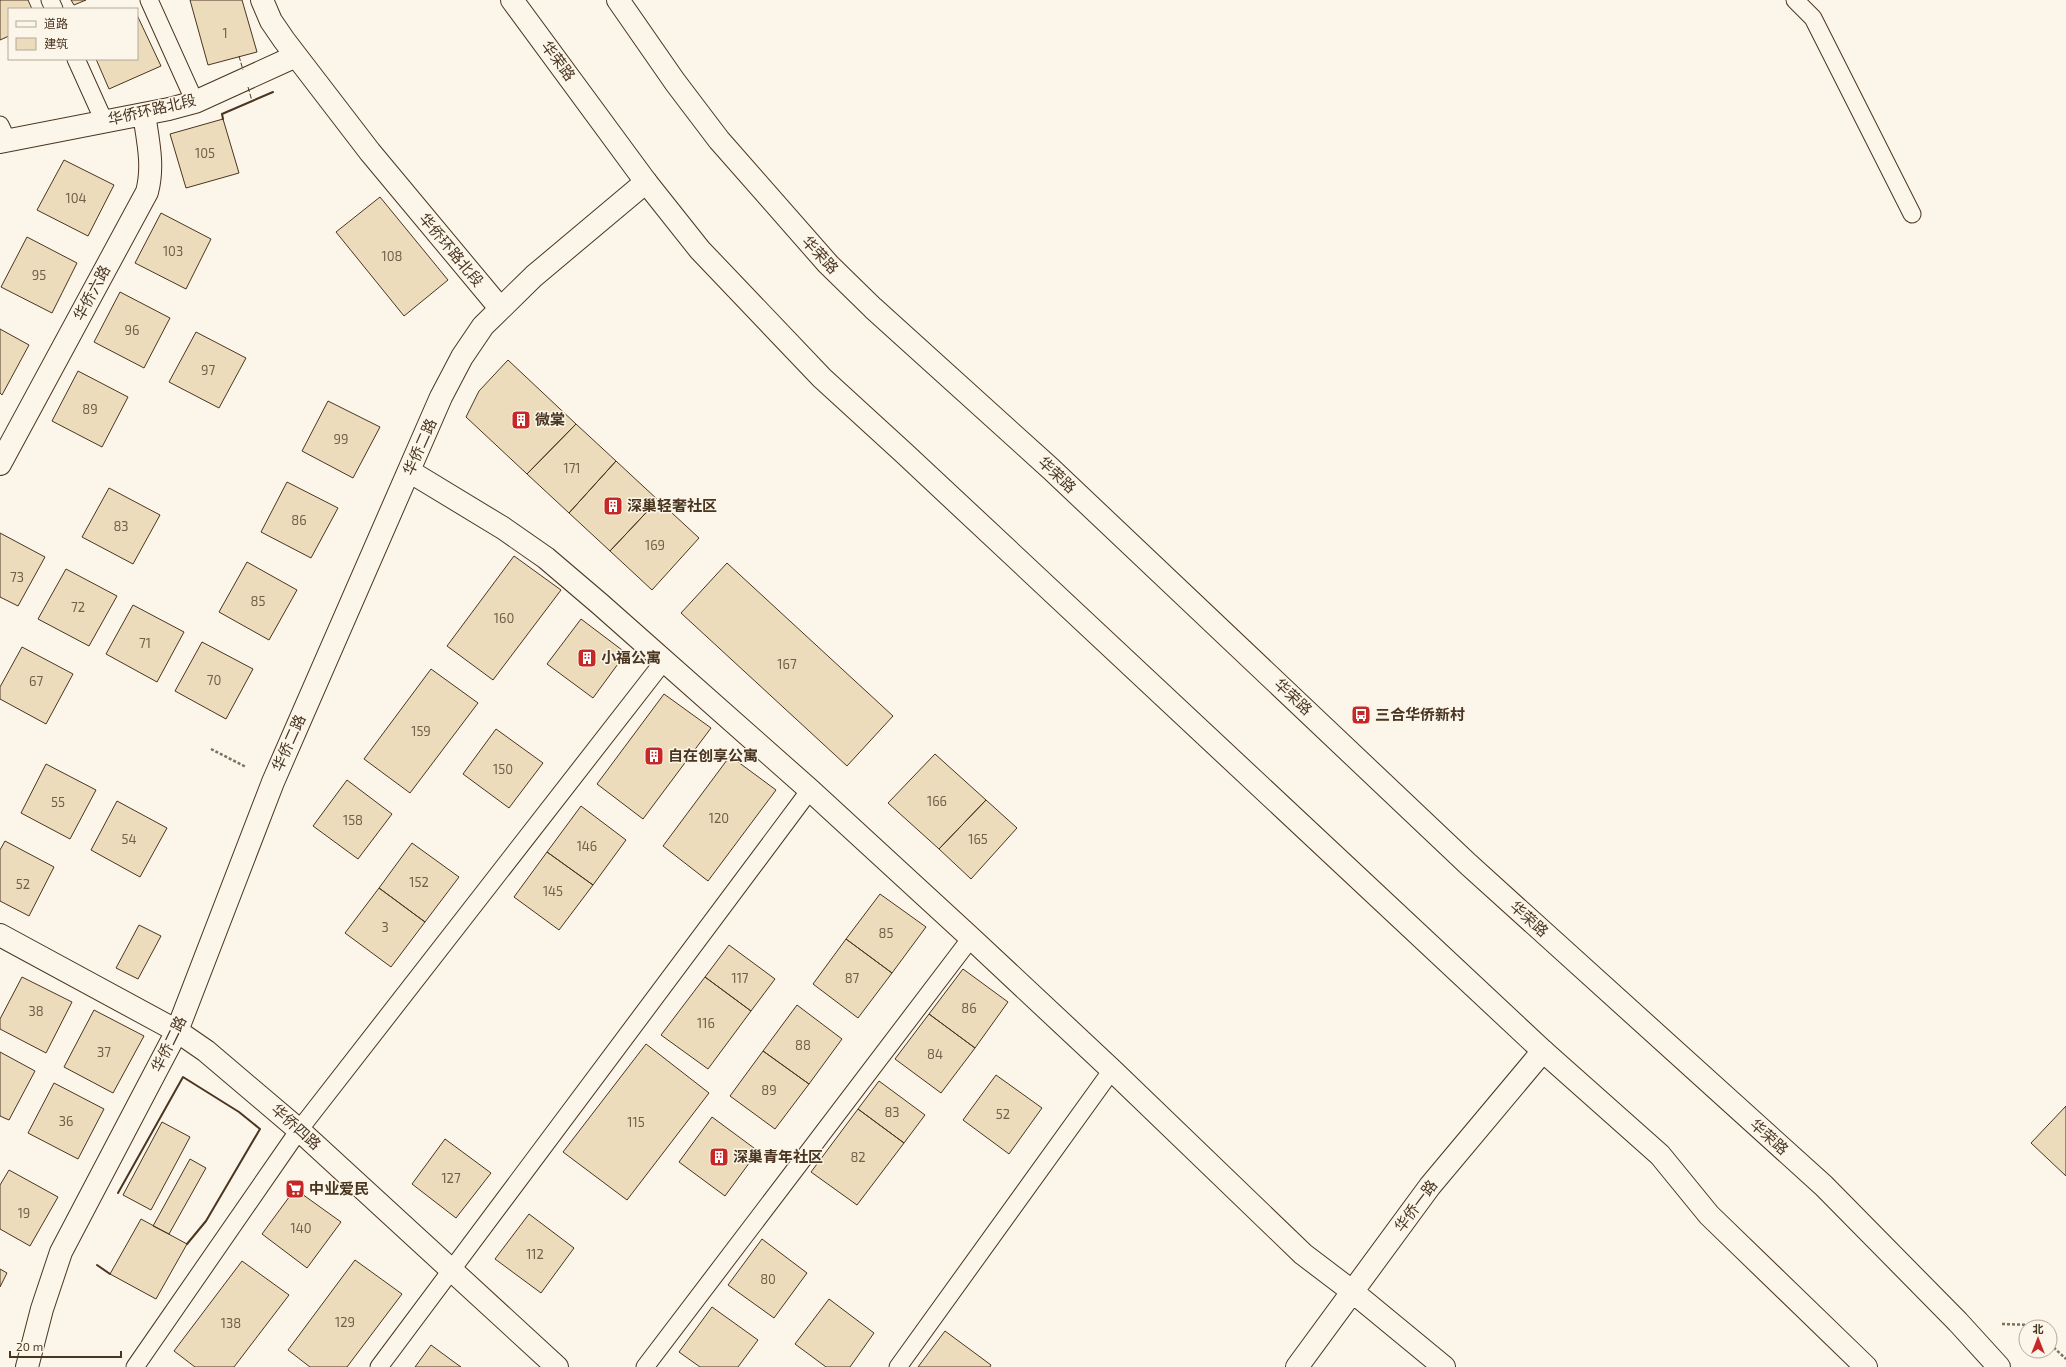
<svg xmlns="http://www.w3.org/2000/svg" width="2066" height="1367" font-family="'Exo 2','Noto Sans SC',sans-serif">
<rect width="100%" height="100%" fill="#fbf6e9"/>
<path fill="#ecdcbc" stroke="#4a3520" d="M0,0h28l4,9h-23v27l-9,4z
M71,0h15l-12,5z
M190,0h52l15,52 -49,13z
M137,15l24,51 -52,23 -13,-30h41z
M223,119l16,54 -53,15 -16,-54z
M64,160l50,25 -26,51 -51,-26z
M380,197l68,83 -44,36 -68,-84z
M161,213l50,26 -25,50 -51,-26z
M27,237l50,26 -25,50 -51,-26z
M120,292l50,26 -26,50 -50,-26z
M0,329l29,16 -27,50 -2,-2z
M196,332l50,26 -27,50 -50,-26z
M508,360l68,64 -49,50 -61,-57 13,-26z
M78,371l50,26 -26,50 -50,-26z
M328,401l52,26 -27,51 -51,-27z
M576,424l40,37 -47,52 -42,-39z
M616,461l42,39 -48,51 -41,-38z
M287,482l51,26 -27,50 -50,-26z
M109,488l51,27 -27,49 -51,-27z
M658,500l41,38 -47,52 -42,-39z
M0,533l45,24 -27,49 -18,-9z
M514,556l47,34 -68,90 -46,-34z
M247,562l50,28 -28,50 -50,-28z
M727,563l166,153 -46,50 -166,-153z
M66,569l51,27 -28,50 -51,-27z
M133,605l51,27 -27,50 -51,-28z
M581,619l45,34 -33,45 -46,-34z
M202,642l51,27 -27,50 -51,-28z
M22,647l51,27 -27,50 -46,-25v-12z
M431,669l47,34 -68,90 -46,-34z
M664,694l47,34 -68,91 -46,-35z
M496,729l47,34 -34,45 -46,-34z
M935,754l51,46 -47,49 -51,-46z
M730,756l46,34 -68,91 -45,-35z
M46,764l50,26 -26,49 -49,-26z
M347,780l45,34 -34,45 -45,-33z
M986,800l31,28 -46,51 -32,-30z
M117,801l50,27 -27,49 -49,-27z
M581,806l45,34 -33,45 -46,-33z
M5,841l49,26 -25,49 -29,-15v-51z
M412,843l47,34 -34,45 -46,-34z
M547,852l46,33 -34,45 -45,-33z
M379,888l46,34 -34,45 -46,-34z
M880,894l46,33 -34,46 -46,-34z
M139,925l22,11 -23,43 -22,-11z
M846,939l46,34 -34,45 -45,-34z
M729,945l46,34 -24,32 -46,-34z
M963,969l45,33 -33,46 -46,-34z
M22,977l50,25 -26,51 -46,-24v-10z
M705,977l46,34 -43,58 -47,-34z
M797,1005l45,34 -33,45 -46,-33z
M94,1010l50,26 -31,57 -49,-26z
M929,1014l46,34 -34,45 -46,-34z
M646,1044l63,49 -82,107 -64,-48z
M763,1051l46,33 -34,45 -45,-33z
M0,1052l35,19 -26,49 -9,-4z
M996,1075l46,33 -33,46 -46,-34z
M879,1081l46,34 -21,28 -46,-34z
M54,1083l50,26 -26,50 -50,-26z
M2066,1106v70l-35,-33z
M858,1109l46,34 -47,62 -46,-33z
M712,1117l46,34 -33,45 -46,-34z
M162,1122l28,15 -39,73 -28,-15z
M445,1139l46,34 -35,45 -44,-34z
M190,1159l16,9 -37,66 -16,-8z
M9,1170l49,27 -28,49 -30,-17v-44z
M295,1189l46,33 -34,46 -45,-34z
M529,1214l45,34 -33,45 -46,-34z
M141,1219l46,25 -31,55 -46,-25z
M762,1239l45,34 -33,45 -46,-33z
M355,1260l47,34 -55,73h-37l-22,-17z
M242,1261l47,34 -55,72h-39l-21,-16z
M0,1269l7,4 -7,14z
M829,1299l45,34 -24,34h-24l-31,-23z
M712,1307l46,33 -20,27h-38l-21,-15z
M945,1331l46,34 -1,2h-72z
M431,1345l23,17 7,5h-46z"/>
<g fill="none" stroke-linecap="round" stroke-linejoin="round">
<defs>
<path id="service" d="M50,0l4,9
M149,0l46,102
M1795,0l18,18 99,196
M76,59l28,62
M0,125l7,15
M135,1367l164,-237 365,-469
M379,1367l431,-577
M645,1367l326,-429
M898,1367l214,-297"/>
<path id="minor" d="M262,0l9,21 13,19 86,112 130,156
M0,142l169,-33 26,-7 101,-46
M0,464l147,-272c7,-26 1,-51 -3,-78
M409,471l94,57 43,30 54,46 210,186 161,148 141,132 191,184 50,38 91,75
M0,935l177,96 29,20 93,79 258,237
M27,1367l15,-58 19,-57 116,-221 96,-249 168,-385 21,-40 21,-31 51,-50 112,-94
M1297,1367l133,-181 113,-135"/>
<path id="primary" d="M512,0l134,182 54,68 122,128 82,75 639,598 117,104 49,60 157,152
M618,0l57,82 44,58 109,124 45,44 178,161 417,395 356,322 134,136 41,45"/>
</defs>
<use href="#service" stroke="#4a3520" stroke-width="19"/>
<use href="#minor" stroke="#4a3520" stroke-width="24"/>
<use href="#primary" stroke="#4a3520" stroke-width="24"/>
<path stroke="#7f6f5c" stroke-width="2.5" stroke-dasharray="3 2" stroke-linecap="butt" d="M211,749l35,18
M2002,1324l31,1 2,2
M2050,1344l16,15"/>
<use href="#service" stroke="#fbf6e9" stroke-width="17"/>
<use href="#minor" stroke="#fbf6e9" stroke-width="22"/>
<use href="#primary" stroke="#fbf6e9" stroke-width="22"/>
<path stroke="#4a3520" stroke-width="1" stroke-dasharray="5 2" stroke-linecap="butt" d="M239,56l4,14
M248,87l4,14"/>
<path stroke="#4a3520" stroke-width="2" d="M223,119l-1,-5 51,-22
M118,1193l65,-116 56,35 21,17 -54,92 -19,23
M97,1265l13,9"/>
</g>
<defs>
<symbol id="building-square" viewBox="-11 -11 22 22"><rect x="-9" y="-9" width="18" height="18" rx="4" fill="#c62828" stroke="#fbf6e9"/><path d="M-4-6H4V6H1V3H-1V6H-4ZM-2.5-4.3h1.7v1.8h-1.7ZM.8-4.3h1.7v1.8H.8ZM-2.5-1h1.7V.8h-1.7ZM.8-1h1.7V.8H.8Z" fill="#fff"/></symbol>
<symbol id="bus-square" viewBox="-11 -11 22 22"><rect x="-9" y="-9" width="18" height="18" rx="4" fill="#c62828" stroke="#fbf6e9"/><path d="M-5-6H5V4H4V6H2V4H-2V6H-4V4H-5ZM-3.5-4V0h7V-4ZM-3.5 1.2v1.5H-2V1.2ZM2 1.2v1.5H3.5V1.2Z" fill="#fff"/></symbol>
<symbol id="supermarket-square" viewBox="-11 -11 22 22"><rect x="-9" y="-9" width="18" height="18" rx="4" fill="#c62828" stroke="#fbf6e9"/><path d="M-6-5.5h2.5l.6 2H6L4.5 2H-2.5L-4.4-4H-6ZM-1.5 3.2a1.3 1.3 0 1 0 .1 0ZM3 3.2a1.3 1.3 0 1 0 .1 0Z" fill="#fff"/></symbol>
</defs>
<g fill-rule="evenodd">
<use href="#building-square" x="510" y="409" width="22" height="22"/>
<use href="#building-square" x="602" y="495" width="22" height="22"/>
<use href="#building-square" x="576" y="647" width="22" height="22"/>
<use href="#bus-square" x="1350" y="704" width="22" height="22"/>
<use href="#building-square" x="643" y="745" width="22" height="22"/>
<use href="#building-square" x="708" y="1146" width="22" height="22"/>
<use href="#supermarket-square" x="284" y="1178" width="22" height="22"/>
</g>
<g text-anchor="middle" stroke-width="3" stroke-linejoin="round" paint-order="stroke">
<g font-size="13" fill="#725f47">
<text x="225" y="38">1</text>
<text x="205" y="158">105</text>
<text x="76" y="203">104</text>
<text x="173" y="256">103</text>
<text x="392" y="261">108</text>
<text x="39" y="280">95</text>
<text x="132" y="335">96</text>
<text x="208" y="375">97</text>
<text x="90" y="414">89</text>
<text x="341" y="444">99</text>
<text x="572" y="473">171</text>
<text x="299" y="525">86</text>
<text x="121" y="531">83</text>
<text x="655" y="550">169</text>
<text x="17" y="582">73</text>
<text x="258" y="606">85</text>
<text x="78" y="612">72</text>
<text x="504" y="623">160</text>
<text x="145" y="648">71</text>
<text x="787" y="669">167</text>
<text x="214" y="685">70</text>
<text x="36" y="686">67</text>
<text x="421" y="736">159</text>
<text x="503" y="774">150</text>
<text x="937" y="806">166</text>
<text x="58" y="807">55</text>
<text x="719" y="823">120</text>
<text x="353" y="825">158</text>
<text x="129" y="844">54</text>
<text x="978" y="844">165</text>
<text x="587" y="851">146</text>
<text x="419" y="887">152</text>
<text x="23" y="889">52</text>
<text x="553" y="896">145</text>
<text x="385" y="932">3</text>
<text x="886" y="938">85</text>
<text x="740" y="983">117</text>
<text x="852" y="983">87</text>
<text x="969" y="1013">86</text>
<text x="36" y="1016">38</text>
<text x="706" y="1028">116</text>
<text x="803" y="1050">88</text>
<text x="104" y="1057">37</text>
<text x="935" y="1059">84</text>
<text x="769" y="1095">89</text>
<text x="892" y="1117">83</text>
<text x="1003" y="1119">52</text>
<text x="66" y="1126">36</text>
<text x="636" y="1127">115</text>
<text x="858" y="1162">82</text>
<text x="451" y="1183">127</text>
<text x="24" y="1218">19</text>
<text x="301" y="1233">140</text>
<text x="535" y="1259">112</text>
<text x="768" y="1284">80</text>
<text x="345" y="1327">129</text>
<text x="231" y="1328">138</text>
</g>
<g font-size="15" fill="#4a3520" stroke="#fbf6e9">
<text transform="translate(558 61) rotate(53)" y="5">华荣路</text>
<text transform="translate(152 110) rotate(-13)" y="5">华侨环路北段</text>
<text transform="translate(451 250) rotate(50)" y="5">华侨环路北段</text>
<text transform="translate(820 255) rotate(47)" y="5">华荣路</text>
<text transform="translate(92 293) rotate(-62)" y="5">华侨六路</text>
<text transform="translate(420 447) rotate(-66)" y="5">华侨二路</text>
<text transform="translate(1057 475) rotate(43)" y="5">华荣路</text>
<text transform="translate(1293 697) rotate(43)" y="5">华荣路</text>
<text transform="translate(289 743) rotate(-66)" y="5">华侨二路</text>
<text transform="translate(1529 919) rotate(42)" y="5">华荣路</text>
<text transform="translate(169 1044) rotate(-64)" y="5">华侨二路</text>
<text transform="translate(296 1127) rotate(42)" y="5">华侨四路</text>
<text transform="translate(1769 1137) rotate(42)" y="5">华荣路</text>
<text transform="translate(1416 1206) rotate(-53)" y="5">华侨一路</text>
</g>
<g font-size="15" font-weight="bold" fill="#4a3520" stroke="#fbf6e9" text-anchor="start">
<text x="535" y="425">微棠</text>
<text x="627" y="511">深巢轻奢社区</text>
<text x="601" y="663">小福公寓</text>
<text x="1375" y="720">三合华侨新村</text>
<text x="668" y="761">自在创享公寓</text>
<text x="733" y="1162">深巢青年社区</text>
<text x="309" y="1194">中业爱民</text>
</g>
</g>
<rect x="8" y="8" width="130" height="52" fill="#fbf6e9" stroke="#b4a999"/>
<rect x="16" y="21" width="20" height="6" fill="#fbf6e9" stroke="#b4a999"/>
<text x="44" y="28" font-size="12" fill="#4a3520">道路</text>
<rect x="16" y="38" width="20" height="12" fill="#ecdcbc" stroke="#b4a999"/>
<text x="44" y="48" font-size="12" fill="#4a3520">建筑</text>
<g transform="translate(2038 1339)"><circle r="19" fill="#fbf6e9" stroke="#b4a999"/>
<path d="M0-3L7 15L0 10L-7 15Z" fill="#c62828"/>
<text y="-6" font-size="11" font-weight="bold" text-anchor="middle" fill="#4a3520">北</text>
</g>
<path d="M10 1351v6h111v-6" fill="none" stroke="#4a3520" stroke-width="2"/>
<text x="16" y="1351" font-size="12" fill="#4a3520" stroke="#fbf6e9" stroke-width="3" paint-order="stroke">20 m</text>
</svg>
